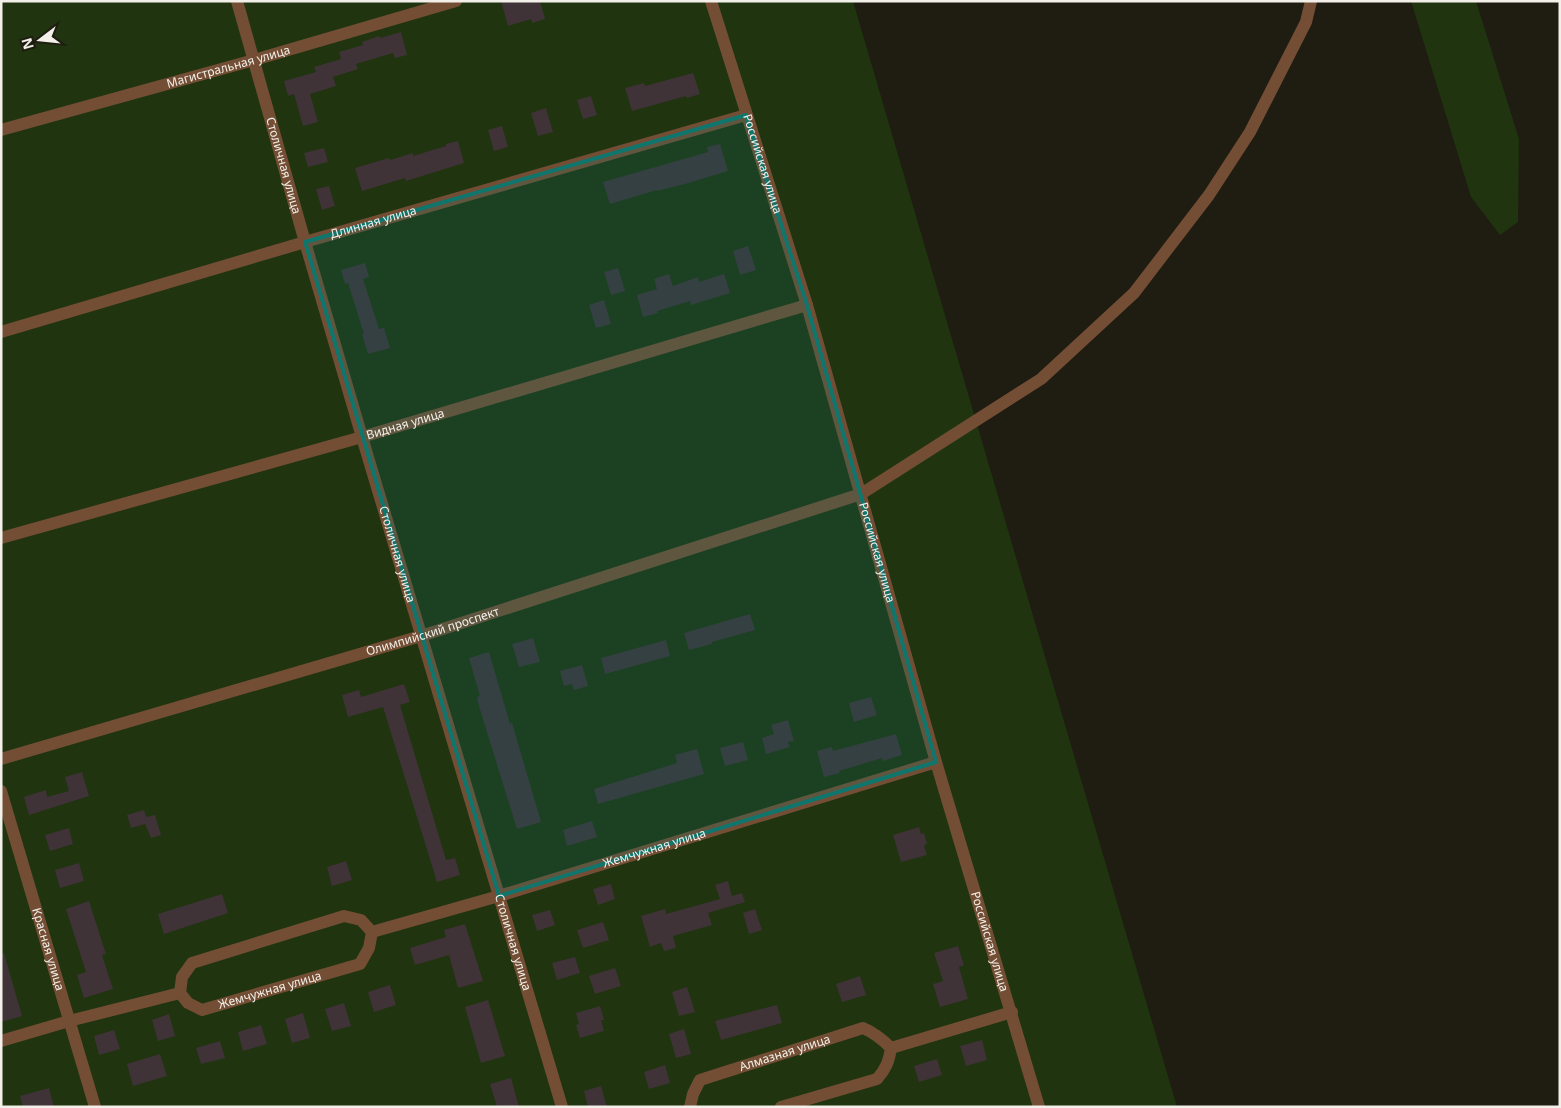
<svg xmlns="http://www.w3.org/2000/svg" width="1561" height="1108" font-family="'Noto Sans',sans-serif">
<rect width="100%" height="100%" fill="#1f1c12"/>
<path fill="#1f340f" d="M1,1h852l324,1106h-1176z
M1411,1h65l43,138 -1,83 -18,13 -29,-38z"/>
<path fill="#3f3337" d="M501,1h39l5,18 -13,4 -1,-4 -23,7z
M401,32l6,23 -12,3 -2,-5 -37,11 2,5 -25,8 3,9 -26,8 8,28 -15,4 -9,-32 -6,2 -4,-15 32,-9 -2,-5 27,-8 -2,-7 24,-7 -1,-3 17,-6 1,2z
M693,73l7,21 -13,4 -1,-2 -54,15 -7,-23 19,-5 1,3z
M591,96l6,19 -14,4 -6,-19z
M546,108l7,24 -15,4 -7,-23z
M502,126l6,21 -14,4 -6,-21z
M458,141l6,22 -58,18 -1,-3 -43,13 -7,-23 34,-10 1,2 23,-7v3l33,-10v-2z
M720,144l8,27 -43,13 -28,7v-1l-47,14 -7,-22 105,-30 -1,-5z
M324,148l4,14 -20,5 -4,-14z
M329,186l6,20 -13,4 -6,-21z
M748,246l8,24 -16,5 -7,-24z
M365,263l4,14 -6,2 16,50 5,-1 6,20 -22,6 -6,-20h2l-16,-51 -3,1 -4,-14z
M618,268l7,23 -14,4 -7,-23z
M669,274l4,12 25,-9 1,5 25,-8 6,19 -39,12 -1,-4 -33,10 1,2 -15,4 -6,-22 20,-6 -3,-10z
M604,300l7,24 -15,4 -7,-23z
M750,614l5,16 -43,12v2l-23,6 -5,-17z
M533,638l7,24 -21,5 -7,-23z
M666,640l4,16 -65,18 -4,-16z
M489,652l21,72 2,-1 29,99 -24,7 -39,-126 -1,-6 3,-1 -11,-38z
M582,665l6,21 -14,4 -2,-6 -8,2 -4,-15z
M404,684l6,18 -10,3 46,155 9,-2 5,17 -23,7 -54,-175 -35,10 -6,-22 17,-5 2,7z
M871,697l6,18 -23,7 -5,-19z
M788,720l6,21 -6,1 2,5 -24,7 -4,-16 12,-4 -3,-9z
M896,734l6,21 -19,6 -1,-3 -43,13 1,2 -16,4 -7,-26 15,-4 1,4z
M743,742l5,18 -23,6 -5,-18z
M697,749l7,25 -106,30 -4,-15 83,-26 -2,-8z
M82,772l7,24 -60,19 -5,-18 22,-7 1,7 22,-6 -4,-14z
M144,810l2,7 9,-2 6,20 -10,3 -6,-14 -14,4 -4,-13z
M592,821l5,16 -30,9 -4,-16z
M919,827l2,7 3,-1 3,11 -3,1 3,10 -26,7 -8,-27z
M69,828l4,16 -23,7 -5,-16z
M346,861l6,19 -20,6 -5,-19z
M79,863l5,18 -24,7 -5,-18z
M728,881l4,15 10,-3 3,9 -37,11 4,12 -39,11 3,12 -12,3 -3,-8 -11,4 -9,-31 24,-7 1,5 54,-15 -5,-14z
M611,884l4,15 -17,6 -5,-16z
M222,894l6,19 -64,21 -6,-20z
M89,901l17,53 -4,1 11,34 -29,9 -7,-23 9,-3 -20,-63z
M755,909l7,21 -13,4 -6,-21z
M550,910l5,15 -18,6 -5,-16z
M603,922l6,18 -26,8 -6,-18z
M465,924l18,57 -25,7 -9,-33 -34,10 -5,-17 36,-11 -2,-7z
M958,946l6,19 -5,2 9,32 -28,8 -7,-23 10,-3 -9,-28z
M1,953h3l18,63 -21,6z
M575,957l5,16 -23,7 -5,-17z
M615,968l6,18 -26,8 -6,-18z
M860,976l6,19 -24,7 -6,-18z
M390,985l6,20 -22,7 -6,-20z
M687,987l8,25 -16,4 -7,-24z
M488,1000l17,56 -24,7 -16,-56z
M344,1003l7,23 -19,5 -7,-22z
M777,1005l5,18 -61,17 -6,-19z
M600,1006l4,14h-3l3,11 -24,7 -4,-13 3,-1 -3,-11z
M303,1013l7,25 -18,5 -7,-24z
M169,1014l6,22 -17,5 -6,-21z
M261,1025l6,19 -24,7 -5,-19z
M684,1029l7,25 -15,4 -7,-24z
M114,1030l6,19 -21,6 -5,-19z
M982,1040l5,20 -21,6 -6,-20z
M220,1041l5,17 -24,6 -5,-16z
M160,1054l7,22 -34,10 -6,-22z
M937,1059l5,16 -23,7 -5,-16z
M665,1065l5,18 -21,6 -5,-17z
M511,1078l8,29h-22l-7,-23z
M601,1086l6,21h-19l-4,-16z
M49,1088l5,19h-31l-3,-11z"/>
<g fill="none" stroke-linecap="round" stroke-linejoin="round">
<g stroke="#734e35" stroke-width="12">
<path id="s1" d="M237,1l68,241 57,195 200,670"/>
<path id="s2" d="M711,1l96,304 129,457 103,345"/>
<path id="s3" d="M1,130l253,-70 202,-59"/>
<path id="s4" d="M1,332l304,-90 441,-127"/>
<path id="s5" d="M1,538l361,-101 445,-132"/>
<path id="s6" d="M1,759l420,-123 440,-142 180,-115 93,-86 75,-98 41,-63 56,-110 5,-21"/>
<path id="s7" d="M1,791l94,316"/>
<path id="s8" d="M180,993l8,10 14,7 158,-46 9,-16 3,-16"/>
<path id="s9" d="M1,1041l68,-20 111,-28 2,-16 10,-14 152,-47 17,4 11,12 127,-36 437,-134"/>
<path id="s10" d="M690,1107l3,-13 7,-14 163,-52c12,5 19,11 28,20l121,-36"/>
<path d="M781,1107l96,-28c9,-10 12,-18 14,-31"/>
</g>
</g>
<path fill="#0f766e" fill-opacity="0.2" stroke="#0f766e" stroke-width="4" stroke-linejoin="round" d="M746,115l61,190 129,457 -437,134 -194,-654z"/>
<g text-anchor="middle" stroke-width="5" stroke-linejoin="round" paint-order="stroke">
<g font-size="12" fill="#f2f0e9" stroke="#1f1c12">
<text dy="4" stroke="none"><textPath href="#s3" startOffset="236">Магистральная улица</textPath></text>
<text dy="4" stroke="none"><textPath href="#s2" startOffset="171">Российская улица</textPath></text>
<text dy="4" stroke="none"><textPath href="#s1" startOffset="171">Столичная улица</textPath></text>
<text dy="4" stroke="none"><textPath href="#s4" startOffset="388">Длинная улица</textPath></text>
<text dy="4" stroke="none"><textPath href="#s5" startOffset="420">Видная улица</textPath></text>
<text dy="4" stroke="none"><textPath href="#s2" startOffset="576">Российская улица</textPath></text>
<text dy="4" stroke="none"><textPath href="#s1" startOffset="576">Столичная улица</textPath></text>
<text dy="4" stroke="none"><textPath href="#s6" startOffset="450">Олимпийский проспект</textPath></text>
<text dy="4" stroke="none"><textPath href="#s9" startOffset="706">Жемчужная улица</textPath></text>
<text dy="4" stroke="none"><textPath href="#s2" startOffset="981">Российская улица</textPath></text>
<text dy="4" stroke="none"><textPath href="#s1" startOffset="981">Столичная улица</textPath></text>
<text dy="4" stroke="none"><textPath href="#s7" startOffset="165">Красная улица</textPath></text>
<text dy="4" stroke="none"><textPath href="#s8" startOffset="99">Жемчужная улица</textPath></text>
<text dy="4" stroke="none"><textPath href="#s10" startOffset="118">Алмазная улица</textPath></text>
</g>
</g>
<rect width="1561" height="1108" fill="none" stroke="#f2f0e9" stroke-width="5"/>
<g transform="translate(40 40) rotate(254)" stroke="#1f1c12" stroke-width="4" paint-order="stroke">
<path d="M0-4L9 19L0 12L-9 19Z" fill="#f2f0e9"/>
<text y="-8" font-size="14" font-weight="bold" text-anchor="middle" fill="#f2f0e9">N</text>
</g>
</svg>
